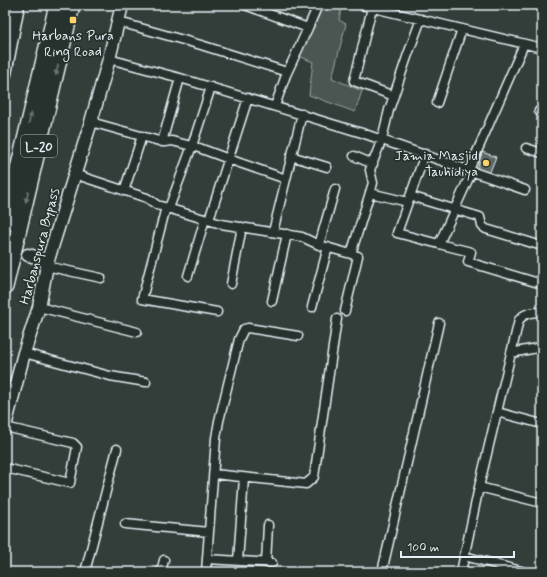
<svg xmlns="http://www.w3.org/2000/svg" width="547" height="577" font-family="Mynerve,sans-serif">
<rect width="100%" height="100%" fill="#323e39"/>
<filter id="ink" filterUnits="userSpaceOnUse"><feTurbulence type="fractalNoise" baseFrequency=".025" numOctaves="2"/><feDisplacementMap in="SourceGraphic" scale="8" xChannelSelector="R" yChannelSelector="G"/><feConvolveMatrix kernelMatrix="1 2 1 2 8 2 1 2 1" color-interpolation-filters="sRGB"/></filter>
<g filter="url(#ink)">
<path fill="#495651" stroke="#98a4a4" d="M323,5h19l-3,15 7,4 -14,54 30,13 -7,21 -46,-17 4,-33 -14,-6z"/>
<path fill="#5c6865" stroke="#e8f1f8" d="M482,152l14,5 -7,17 -12,-4z"/>
<g fill="none" stroke-linecap="round" stroke-linejoin="round">
<defs>
<path id="street" d="M245,5l63,23 10,-23
M361,5l181,43
M372,8l-18,73 40,15
M5,15l11,4
M119,22l82,23 86,27
M109,59l71,19 182,55 163,57
M437,103l25,-74
M275,106l11,-31 22,-47
M539,111l3,1
M91,122l68,19 6,1 7,-1 27,7 38,14 49,17
M162,142l18,-64
M526,148l16,5
M425,154l-28,79 42,11
M291,156l36,11
M354,156l19,8
M469,170l55,-126
M472,171l-33,73 32,8 -3,10 74,22
M74,174l73,24 10,7 64,19 81,13 17,8 39,11 -13,55
M124,191l18,-55
M370,193l38,9
M410,196l70,21 2,9 4,3 56,17
M166,207l-24,92 75,13
M169,208l23,-62 19,-59
M209,220l39,-122
M273,232l29,-118
M319,245l16,-56
M351,254l22,-71 -3,-13 12,-31 7,-29 18,-53 14,-38
M46,266l55,12
M188,276l17,-57
M231,284l11,-57
M272,301l15,-67
M39,307l98,25
M312,307l16,-60
M24,353l86,23 36,6
M511,353l31,-6
M497,412l45,12
M5,427l68,16 4,4 -7,36 -65,-15
M214,474l92,10 8,-7 23,-158
M479,487l63,16
M125,524l84,8
M464,556l61,16
M207,559l65,4
M238,561l6,-83
M266,563l2,-38
M85,572l32,-123
M161,572l3,-12
M206,572l10,-134 3,-17 20,-82 5,-10 4,-1 50,8
M382,572l57,-249
M461,572l18,-85 40,-167c6,-8 14,-7 23,-9"/>
<path id="secondary" d="M5,74l13,-69
M28,255l20,5
M5,426l19,-73 15,-46 9,-47 43,-138 18,-63 13,-54"/>
<path id="highway" d="M5,224l52,-219
M5,287l67,-282"/>
</defs>
<use href="#street" stroke="#e8f1f8" stroke-width="11"/>
<use href="#secondary" stroke="#e8f1f8" stroke-width="15"/>
<use href="#highway" stroke="#e8f1f8" stroke-width="18"/>
<use href="#street" stroke="#26332d" stroke-width="8"/>
<use href="#secondary" stroke="#26332d" stroke-width="12"/>
<use href="#highway" stroke="#26332d" stroke-width="15"/>
</g>
<defs><path id="oneway-solid" d="M-6-.8H1V-3.2L6.5 0L1 3.2V.8H-6Z"/></defs>
<g fill="#6a7674">
<use href="#oneway-solid" transform="translate(57 70) rotate(103)"/>
<use href="#oneway-solid" transform="translate(30 118) rotate(-77)"/>
<use href="#oneway-solid" transform="translate(27 197) rotate(103)"/>
</g>
</g>
<g fill="#ffd166" stroke="#26332d" stroke-width="1.5">
<rect x="69" y="16" width="8" height="8" rx="2"/>
<circle cx="486" cy="163" r="4"/>
</g>
<g text-anchor="middle" stroke-width="3.5" stroke-linejoin="round" paint-order="stroke">
<rect fill="#26332d" stroke="#aeb8bb" stroke-width="1" x="21" y="135" width="36" height="22" rx="3"/>
<g font-size="13" font-weight="bold" fill="#e8f1f8">
<text x="39" y="151">L-20</text>
</g>
<g font-size="14" fill="#e8f1f8" stroke="#26332d">
<text x="73" y="40">Harbans Pura<tspan x="73" dy="16">Ring Road</tspan></text>
<text x="478" y="160" text-anchor="end">Jamia Masjid<tspan x="478" dy="16">Tauhidiya</tspan></text>
</g>
<g font-size="14" fill="#e8f1f8" stroke="#26332d">
<text transform="translate(39 246) rotate(-75)" y="5">Harbanspura Bypass</text>
</g>
</g>
<rect width="547" height="577" fill="none" stroke="#26332d" stroke-width="20"/>
<rect x="10" y="10" width="527" height="557" fill="none" stroke="#e8f1f8" stroke-width="1.5" filter="url(#ink)"/>
<path d="M401 551v6h113v-6" fill="none" stroke="#e8f1f8" stroke-width="2"/>
<text x="407" y="551" font-size="12" fill="#e8f1f8" stroke="#26332d" stroke-width="3" paint-order="stroke">100 m</text>
</svg>
